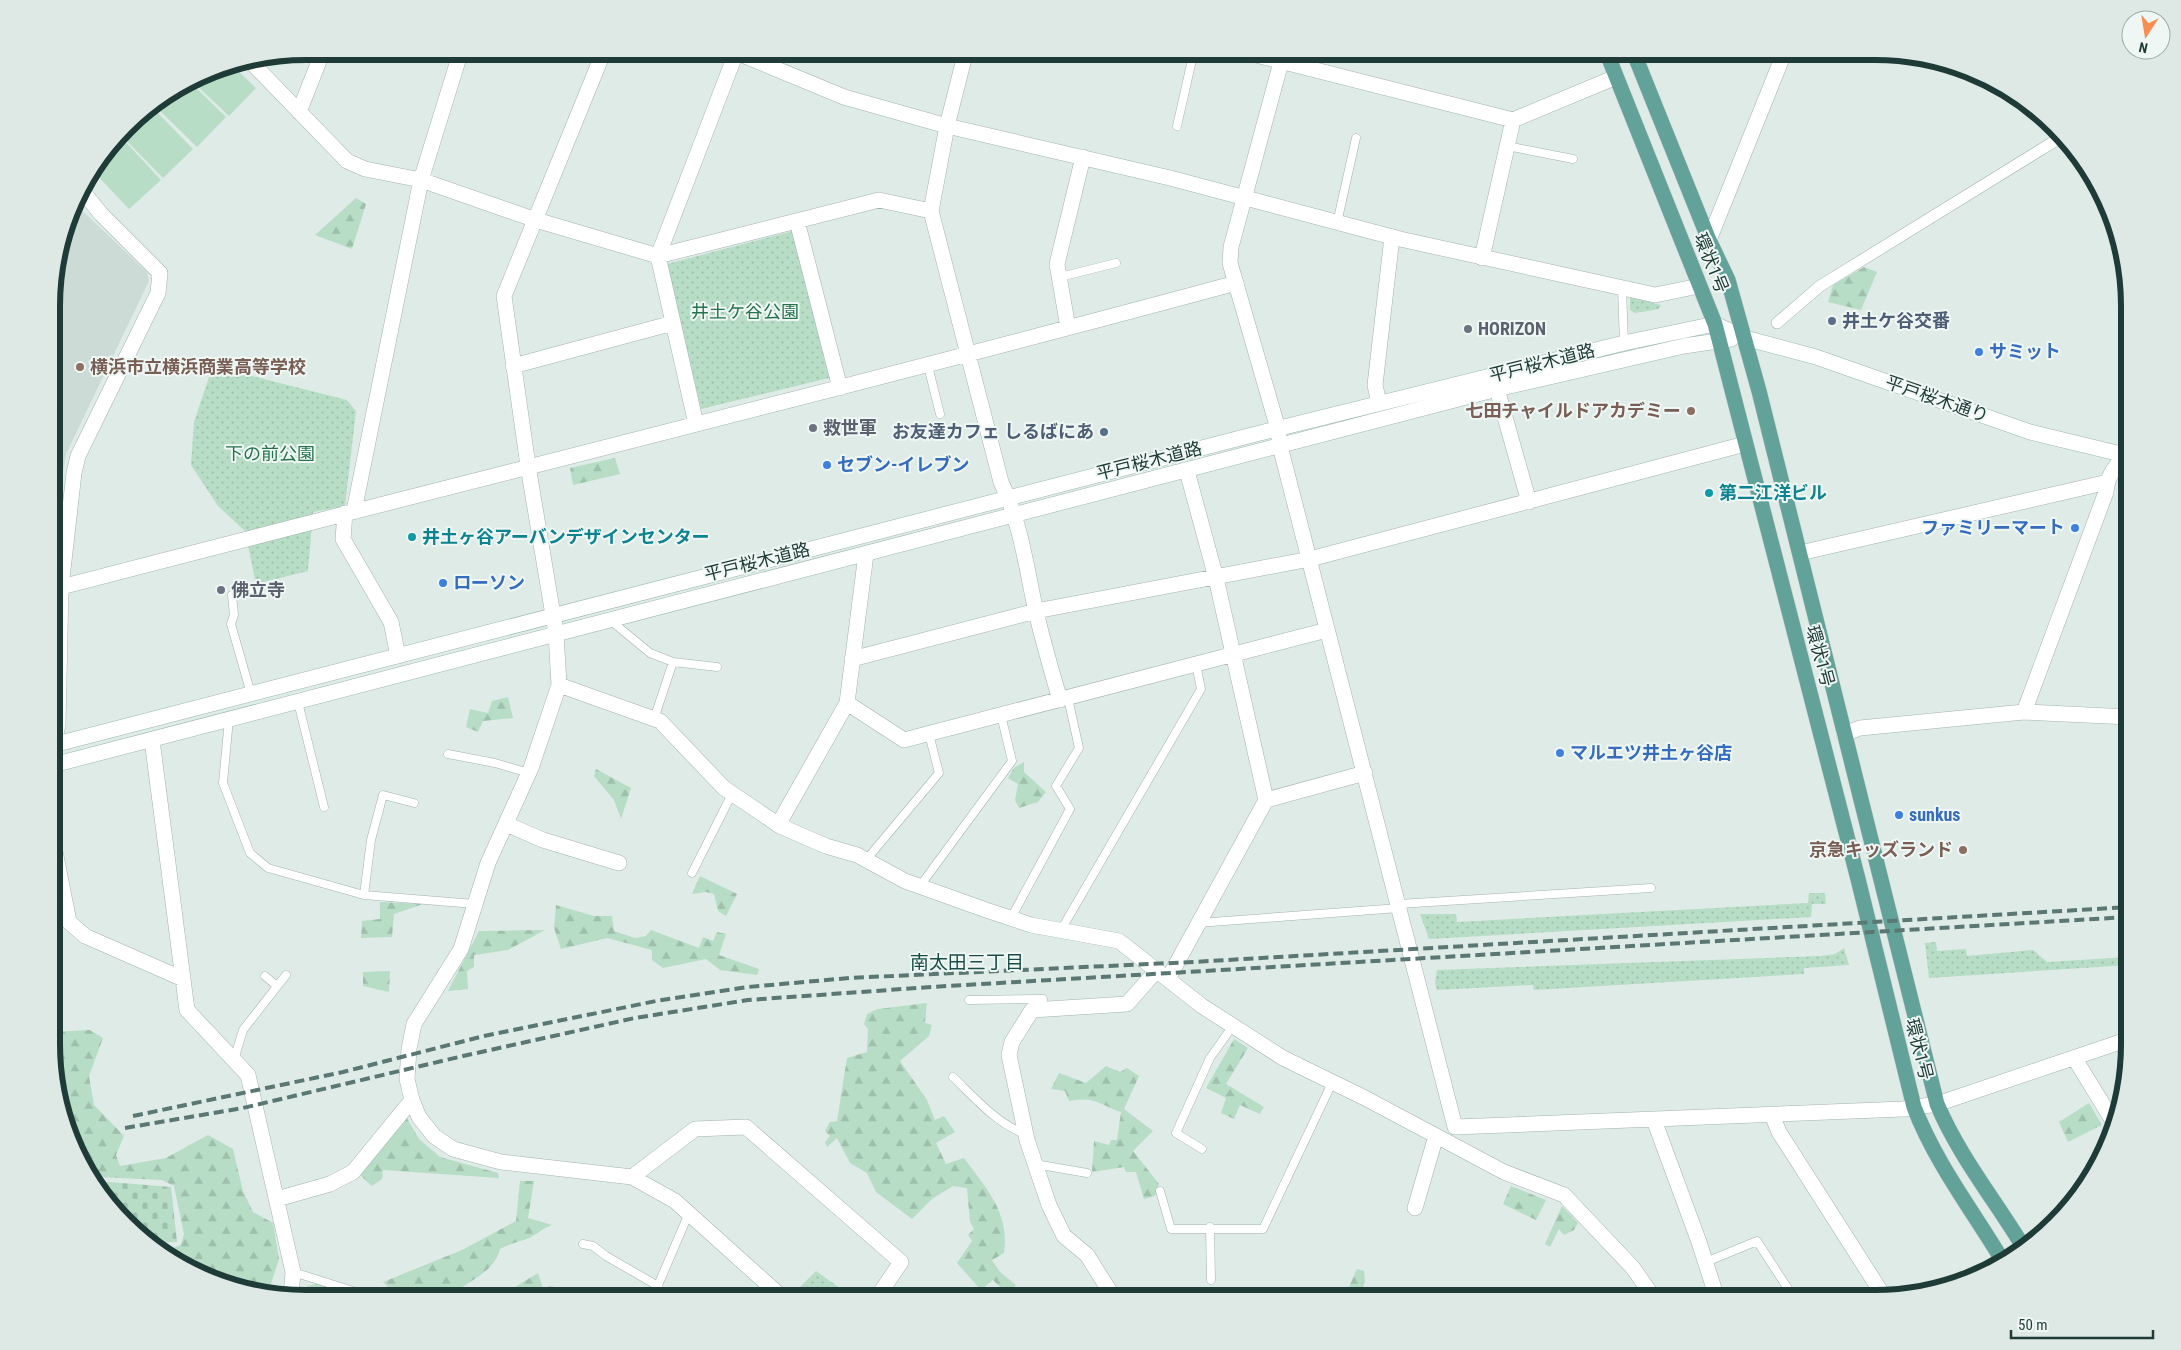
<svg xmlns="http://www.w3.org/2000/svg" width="2181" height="1350" font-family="'Roboto Condensed','Noto Sans JP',sans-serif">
<defs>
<pattern id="grass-dots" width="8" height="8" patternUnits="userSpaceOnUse" patternTransform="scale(1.25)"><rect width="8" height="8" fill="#b7ddc6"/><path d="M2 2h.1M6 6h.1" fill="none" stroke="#9dbfab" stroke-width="1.8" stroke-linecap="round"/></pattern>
<pattern id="forest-firs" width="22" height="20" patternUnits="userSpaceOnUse" patternTransform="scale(1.25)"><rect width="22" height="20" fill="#b7ddc6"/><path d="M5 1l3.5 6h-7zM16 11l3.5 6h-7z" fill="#9dbfab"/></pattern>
<pattern id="cemetery-stones" width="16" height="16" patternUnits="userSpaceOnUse" patternTransform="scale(1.25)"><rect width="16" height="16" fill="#b7ddc6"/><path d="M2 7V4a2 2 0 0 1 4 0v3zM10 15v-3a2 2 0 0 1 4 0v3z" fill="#9dbfab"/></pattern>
</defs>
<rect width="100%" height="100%" fill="#dfebe7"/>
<path fill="#cddbd6" d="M74,203l73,69 2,9 -83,173 -13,80v-261z"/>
<path fill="url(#grass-dots)" d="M793,231l36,147 -128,31 -34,-145z
M1630,297l31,8 -2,4 -24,4 -5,-3z
M248,375l99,25 9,11 -11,95 -32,6 -5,59 -52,13 -11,-53 -27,-25 -27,-41 3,-43 15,-45z
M1809,893h16l1,11h-14l-1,13 -382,22 -9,-25h36l1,8 351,-19z
M1936,942l1,9 29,-2 1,7 66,-6 14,12 82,-5v8l-200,13 -4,-35z
M1844,948l5,17 -45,3v6l-270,16 -1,-5 -96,5 -2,-7 2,-13 384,-14 14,-2z
M816,1271l39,28h-54l-7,-6z
M321,1282l44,17 -67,-2 1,-8z"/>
<path fill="url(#forest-firs)" d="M356,198l10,6 -14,45 -37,-14z
M1864,267l13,5 -16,38 -33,-8 5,-17z
M615,458l5,16 -47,11 -3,-17z
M508,697l5,21 -30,3 -5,11 -12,-5 4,-18 18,4 4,-12z
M1024,762v10l22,20 -8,10 -19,6 -4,-8 3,-16 -10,-6 6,-10z
M596,769l35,19 -10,31 -7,-19 -20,-24z
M700,876l37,18 -11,22 -8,-5 -4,-17 -8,-2 -14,2z
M380,902l43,2 -29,10 -2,23 -31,1 1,-17 18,-2z
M556,905l38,11h18l2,15 21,7 11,-2 5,-6 48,18 4,-11 10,4 4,-9 9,2 -7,21 40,14 -2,6 -37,-5 -14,-11 -43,9 -11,-8v-10l-45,-12 -46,11 -7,-21z
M545,930l-37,20 -34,5v12l-7,4 1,18 -20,2 31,-60z
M390,971l-1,21 -26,-6v-14z
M927,1003l-2,20 7,2 -3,11 -29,25 27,39 8,20 9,-4 11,16 -19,11 10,21 18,-6c22,30 46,55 40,95l-12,7 8,12 16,13 -9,9 -14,-14 -12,10 -24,-27 15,-22 -4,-6 6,-6 -4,-7 -3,-34 -14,-2 -21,13 -20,20 -36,-27 -9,-19 -17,-10 -13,-25 -10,9 -2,-5 5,-6 -5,-5 5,-9 7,-1 10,-63 20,-6 1,-23 -4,-5 3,-10 11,-5z
M90,1030l13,8 -14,38 5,29 30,31 -8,19 4,11 46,-8 42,-23 25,14 10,42 10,21 20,11 6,36 -11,34 -44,-8 -63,-33 20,-7 3,-11 -10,-48 -12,-6 -65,-3 -33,-53 -11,-47v-45z
M1234,1039l14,9 -22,36 38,23 -4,7 -20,-9 -6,14 -13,-6 5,-15 -20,-10z
M1106,1066l14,6 7,-4 12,8 -15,33 29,22 -20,20 26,33 -4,12 -11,3 -8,-27h-10l-2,-5 -32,5 2,-31 15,4 2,-5h6l4,-28c-23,-8 -26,-16 -52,-11l-4,-10 -14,-2 8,-16 27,10z
M2089,1103l13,22 -34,17 -9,-20z
M405,1115l14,24 21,18 58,16 1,5 -116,-8 -1,9 -10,7 -13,-12z
M520,1181h14l-6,37 24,7c-11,4 -17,11 -25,14 -10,3 -18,5 -27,10 -5,20 -23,28 -39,39l5,11h-66l-17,-17 79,-32 54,-29z
M1511,1186l35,14 -10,20 -33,-16z
M1562,1206l16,17 -4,7 -10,5 -5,-6 -9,18 -5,-3z
M1357,1269l7,2 1,10 -5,17h-24l13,-11z
M538,1273l7,21 10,5h-60z
M1447,1287l15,11h-18z"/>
<path fill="url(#cemetery-stones)" d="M76,1148l21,33 74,6 6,55 -25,1 -58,-58z"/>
<path fill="#b7ddc6" d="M233,66l23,22 -27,28 -37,-35 17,-10z
M190,82l36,35 -29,30 -43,-42z
M151,106l42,43 -30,29 -41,-42 16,-21z
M121,137l40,43 -32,29 -35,-37z"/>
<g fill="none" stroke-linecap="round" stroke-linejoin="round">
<defs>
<path id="service" d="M1177,126l17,-75
M1507,146l66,13
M1337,223l19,-85
M1060,277l56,-14
M1622,288l2,55
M928,366l12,48
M610,620l40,33 23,9 44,5
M251,694l-20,-70 3,-9 -2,-20 19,-4
M298,702l26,105
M229,719l-6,64 27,70 18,15 96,27 111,9
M654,719l19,-57
M448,754l47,9 34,10
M866,860l73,-87 -10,-39
M692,873l40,-79
M920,886l92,-125 -11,-46
M364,895l7,-55 12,-45 31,8
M1399,904l252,-16
M1011,918l59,-109 -14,-23 23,-38 -11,-50
M1198,923l201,-15
M1061,930l140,-241 -5,-25
M265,976l12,10
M969,1000l74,-1 -1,10
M234,1060l9,-30 43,-55
M953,1077c22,21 43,46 72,57
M1202,1149l-26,-16 34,-75 22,-31
M1035,1164l52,9
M1160,1191l11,38h92l69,-146
M1210,1227l1,53
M583,1244l10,2 13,10 52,30
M1706,1262l51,-21 37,57
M293,1272l76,24
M530,1299c12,-10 26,-11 36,0
M643,1299l13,-9
M661,1299l-5,-9 33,-77"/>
<path id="pedestrian" d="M1777,323l43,-37 243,-150"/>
<path id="minor" d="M966,51l-19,75 -16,85 70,271c19,39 25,83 34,125 7,32 16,62 25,93
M1240,51l273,69 103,-43
M251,62l96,99 18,8 56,11 115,40 122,36 221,-56 52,11
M299,112l24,-61
M797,221l43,167
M1709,240l76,-189
M1482,258l31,-138
M1068,328l-11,-64 26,-107
M513,366l160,-43
M1497,389l32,113
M1379,403l-4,-18 17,-148
M696,424l-38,-168 78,-203
M354,511l67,-331 40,-129
M345,513l-2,26 48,83 7,34
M1800,553l308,-71
M61,587c391,-102 784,-198 1175,-304
M556,633l3,52 -28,83 -43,95 -27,86 -47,75 -5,25 -2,30 5,21 7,17 15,19 19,13 48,13 131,15 43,24 109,98
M852,659l184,-48 274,-52 435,-115
M559,685l101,36 64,67 56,38 46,20 31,9 48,26 81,29 45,15 88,16 83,65 81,52 82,40 139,74 60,23 69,73 21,30
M847,703l57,37 423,-110
M2024,712l82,-220c3,-25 14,-26 23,-46
M1844,734l16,-6 164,-16 105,5
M152,740l35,270 61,65 45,197 -2,24
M53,746l5,-21 3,-138 13,-114 4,-17 80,-163 2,-20 -59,-59 -20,-25
M1266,800l99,-27
M506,824l37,16 76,23
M778,825l69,-122 19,-149
M53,841l16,81 16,14 98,43
M1168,979l98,-179 -50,-222 -29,-107
M2075,1059l41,67
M1937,1104l192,-65
M1772,1115l7,17 106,166
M632,1177l63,-48 51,-2 155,135 -25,37
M277,1199l53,-15 23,-12 59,-72
M1415,1208l21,-72
M1114,1298l-27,-43 -23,-19 -15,-31 -22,-65 -18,-85 3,-13 20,-32 95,-6 30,-34"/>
<path id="tertiary" d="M733,51l111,46 103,29 223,52 230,61 255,56 44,-9
M1284,51l-53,196 -1,16 48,166 2,17 175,681 448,-18 34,-5
M556,633l-28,-167 -24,-170 100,-245
M1654,1120l45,122 18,56"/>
<path id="secondary" d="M53,745l1203,-311 368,-91 91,-19 30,14 71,19 214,75 95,23 4,-2
M53,765l1444,-376 187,-43 47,-7"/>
<path id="primary" d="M1606,51l109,273 143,555 56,228c22,57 59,104 90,156
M1633,51l76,189 19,40 31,111 178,713c22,52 58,96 87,144"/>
</defs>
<use href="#service" stroke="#a2b3af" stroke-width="9"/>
<use href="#pedestrian" stroke="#a2b3af" stroke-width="12"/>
<use href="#minor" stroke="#a2b3af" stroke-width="16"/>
<use href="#tertiary" stroke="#a2b3af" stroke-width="16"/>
<use href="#secondary" stroke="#9db7b1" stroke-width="16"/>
<use href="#primary" stroke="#c0c8c7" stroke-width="16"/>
<use href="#service" stroke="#fff" stroke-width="8"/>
<use href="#pedestrian" stroke="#fff" stroke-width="11"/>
<use href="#minor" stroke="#fff" stroke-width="15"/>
<use href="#tertiary" stroke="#fff" stroke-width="15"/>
<use href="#secondary" stroke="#fff" stroke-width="15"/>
<use href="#primary" stroke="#62a299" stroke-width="15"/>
<path stroke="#5a7773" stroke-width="4" stroke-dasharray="10 5" stroke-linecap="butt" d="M133,1116l210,-44 141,-36 172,-35 92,-14 101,-9 344,-16 936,-55
M125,1128l118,-20 220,-52 172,-38 113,-18 183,-13 1198,-70"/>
</g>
<g fill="#5c6f8a" stroke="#eff7f4" stroke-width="2">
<circle cx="1832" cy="321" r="5"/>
<circle cx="1104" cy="432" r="5"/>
</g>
<g fill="#6b7280" stroke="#eff7f4" stroke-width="2">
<circle cx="1468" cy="329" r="5"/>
<circle cx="813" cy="428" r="5"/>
<circle cx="221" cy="590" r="5"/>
</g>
<g fill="#3f7fe0" stroke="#eff7f4" stroke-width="2">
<circle cx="1979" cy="352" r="5"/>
<circle cx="827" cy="465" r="5"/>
<circle cx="2075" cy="528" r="5"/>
<circle cx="443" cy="583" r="5"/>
<circle cx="1560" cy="753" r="5"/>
<circle cx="1899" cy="815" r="5"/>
</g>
<g fill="#8d6e63" stroke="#eff7f4" stroke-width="2">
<circle cx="80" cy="367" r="5"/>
<circle cx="1691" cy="411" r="5"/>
<circle cx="1963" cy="850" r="5"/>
</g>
<g fill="#0f9aa8" stroke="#eff7f4" stroke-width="2">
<circle cx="1709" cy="493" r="5"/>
<circle cx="412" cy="537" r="5"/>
</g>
<g text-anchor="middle" stroke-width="4" stroke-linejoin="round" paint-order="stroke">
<g font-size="18" fill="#1f3b37" stroke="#eff7f4">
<text transform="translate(1711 263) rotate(68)" y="6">環状1号</text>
<text transform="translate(1542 363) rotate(-14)" y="6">平戸桜木道路</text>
<text transform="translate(1937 399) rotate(19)" y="6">平戸桜木通り</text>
<text transform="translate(1149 461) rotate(-14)" y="6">平戸桜木道路</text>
<text transform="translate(757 562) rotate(-14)" y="6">平戸桜木道路</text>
<text transform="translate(1820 656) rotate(75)" y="6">環状1号</text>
<text transform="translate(1919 1049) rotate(76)" y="6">環状1号</text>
</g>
<g font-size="18" fill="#28734e" stroke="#eff7f4">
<text x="745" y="318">井土ケ谷公園</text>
<text x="270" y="460">下の前公園</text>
</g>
<g font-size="18" font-weight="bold" fill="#4e5e75" stroke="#eff7f4" text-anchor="start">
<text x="1842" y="327">井土ケ谷交番</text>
<text x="1094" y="438" text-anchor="end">お友達カフェ しるばにあ</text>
</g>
<g font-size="18" font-weight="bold" fill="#5b616d" stroke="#eff7f4" text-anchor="start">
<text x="1478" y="335">HORIZON</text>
<text x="823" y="434">救世軍</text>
<text x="231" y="596">佛立寺</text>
</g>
<g font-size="18" font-weight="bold" fill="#366cbe" stroke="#eff7f4" text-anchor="start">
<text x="1989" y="358">サミット</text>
<text x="837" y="471">セブン-イレブン</text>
<text x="2065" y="534" text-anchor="end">ファミリーマート</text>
<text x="453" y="589">ローソン</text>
<text x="1570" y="759">マルエツ井土ヶ谷店</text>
<text x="1909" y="821">sunkus</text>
</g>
<g font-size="18" font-weight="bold" fill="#785e54" stroke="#eff7f4" text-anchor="end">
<text x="90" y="373" text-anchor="start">横浜市立横浜商業高等学校</text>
<text x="1681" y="417">七田チャイルドアカデミー</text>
<text x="1953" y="856">京急キッズランド</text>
</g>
<g font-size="18" font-weight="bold" fill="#0d838f" stroke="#eff7f4" text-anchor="start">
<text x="1719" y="499">第二江洋ビル</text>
<text x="422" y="543">井土ヶ谷アーバンデザインセンター</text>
</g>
<g font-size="19" fill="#1b4e48" stroke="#eff7f4">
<text x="967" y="969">南太田三丁目</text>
</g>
</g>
<path d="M0 0H2181V1350H0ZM306 60H1875A246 246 0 0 1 2121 306V1044A246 246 0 0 1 1875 1290H306A246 246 0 0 1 60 1044V306A246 246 0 0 1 306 60Z" fill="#dee8e5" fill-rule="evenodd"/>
<path fill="none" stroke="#1f3b37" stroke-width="6" d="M306 60H1875A246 246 0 0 1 2121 306V1044A246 246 0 0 1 1875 1290H306A246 246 0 0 1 60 1044V306A246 246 0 0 1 306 60Z"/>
<g transform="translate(2146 35) rotate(192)"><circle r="24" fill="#eff7f4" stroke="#9caca8"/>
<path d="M0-4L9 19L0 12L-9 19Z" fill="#f78d51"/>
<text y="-8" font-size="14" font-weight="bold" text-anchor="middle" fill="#1f3b37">N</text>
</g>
<path d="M2011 1330v8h142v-8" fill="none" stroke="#1f3b37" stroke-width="2.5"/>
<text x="2018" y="1330" font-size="15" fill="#1f3b37" stroke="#eff7f4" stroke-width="4" paint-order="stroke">50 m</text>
</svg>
